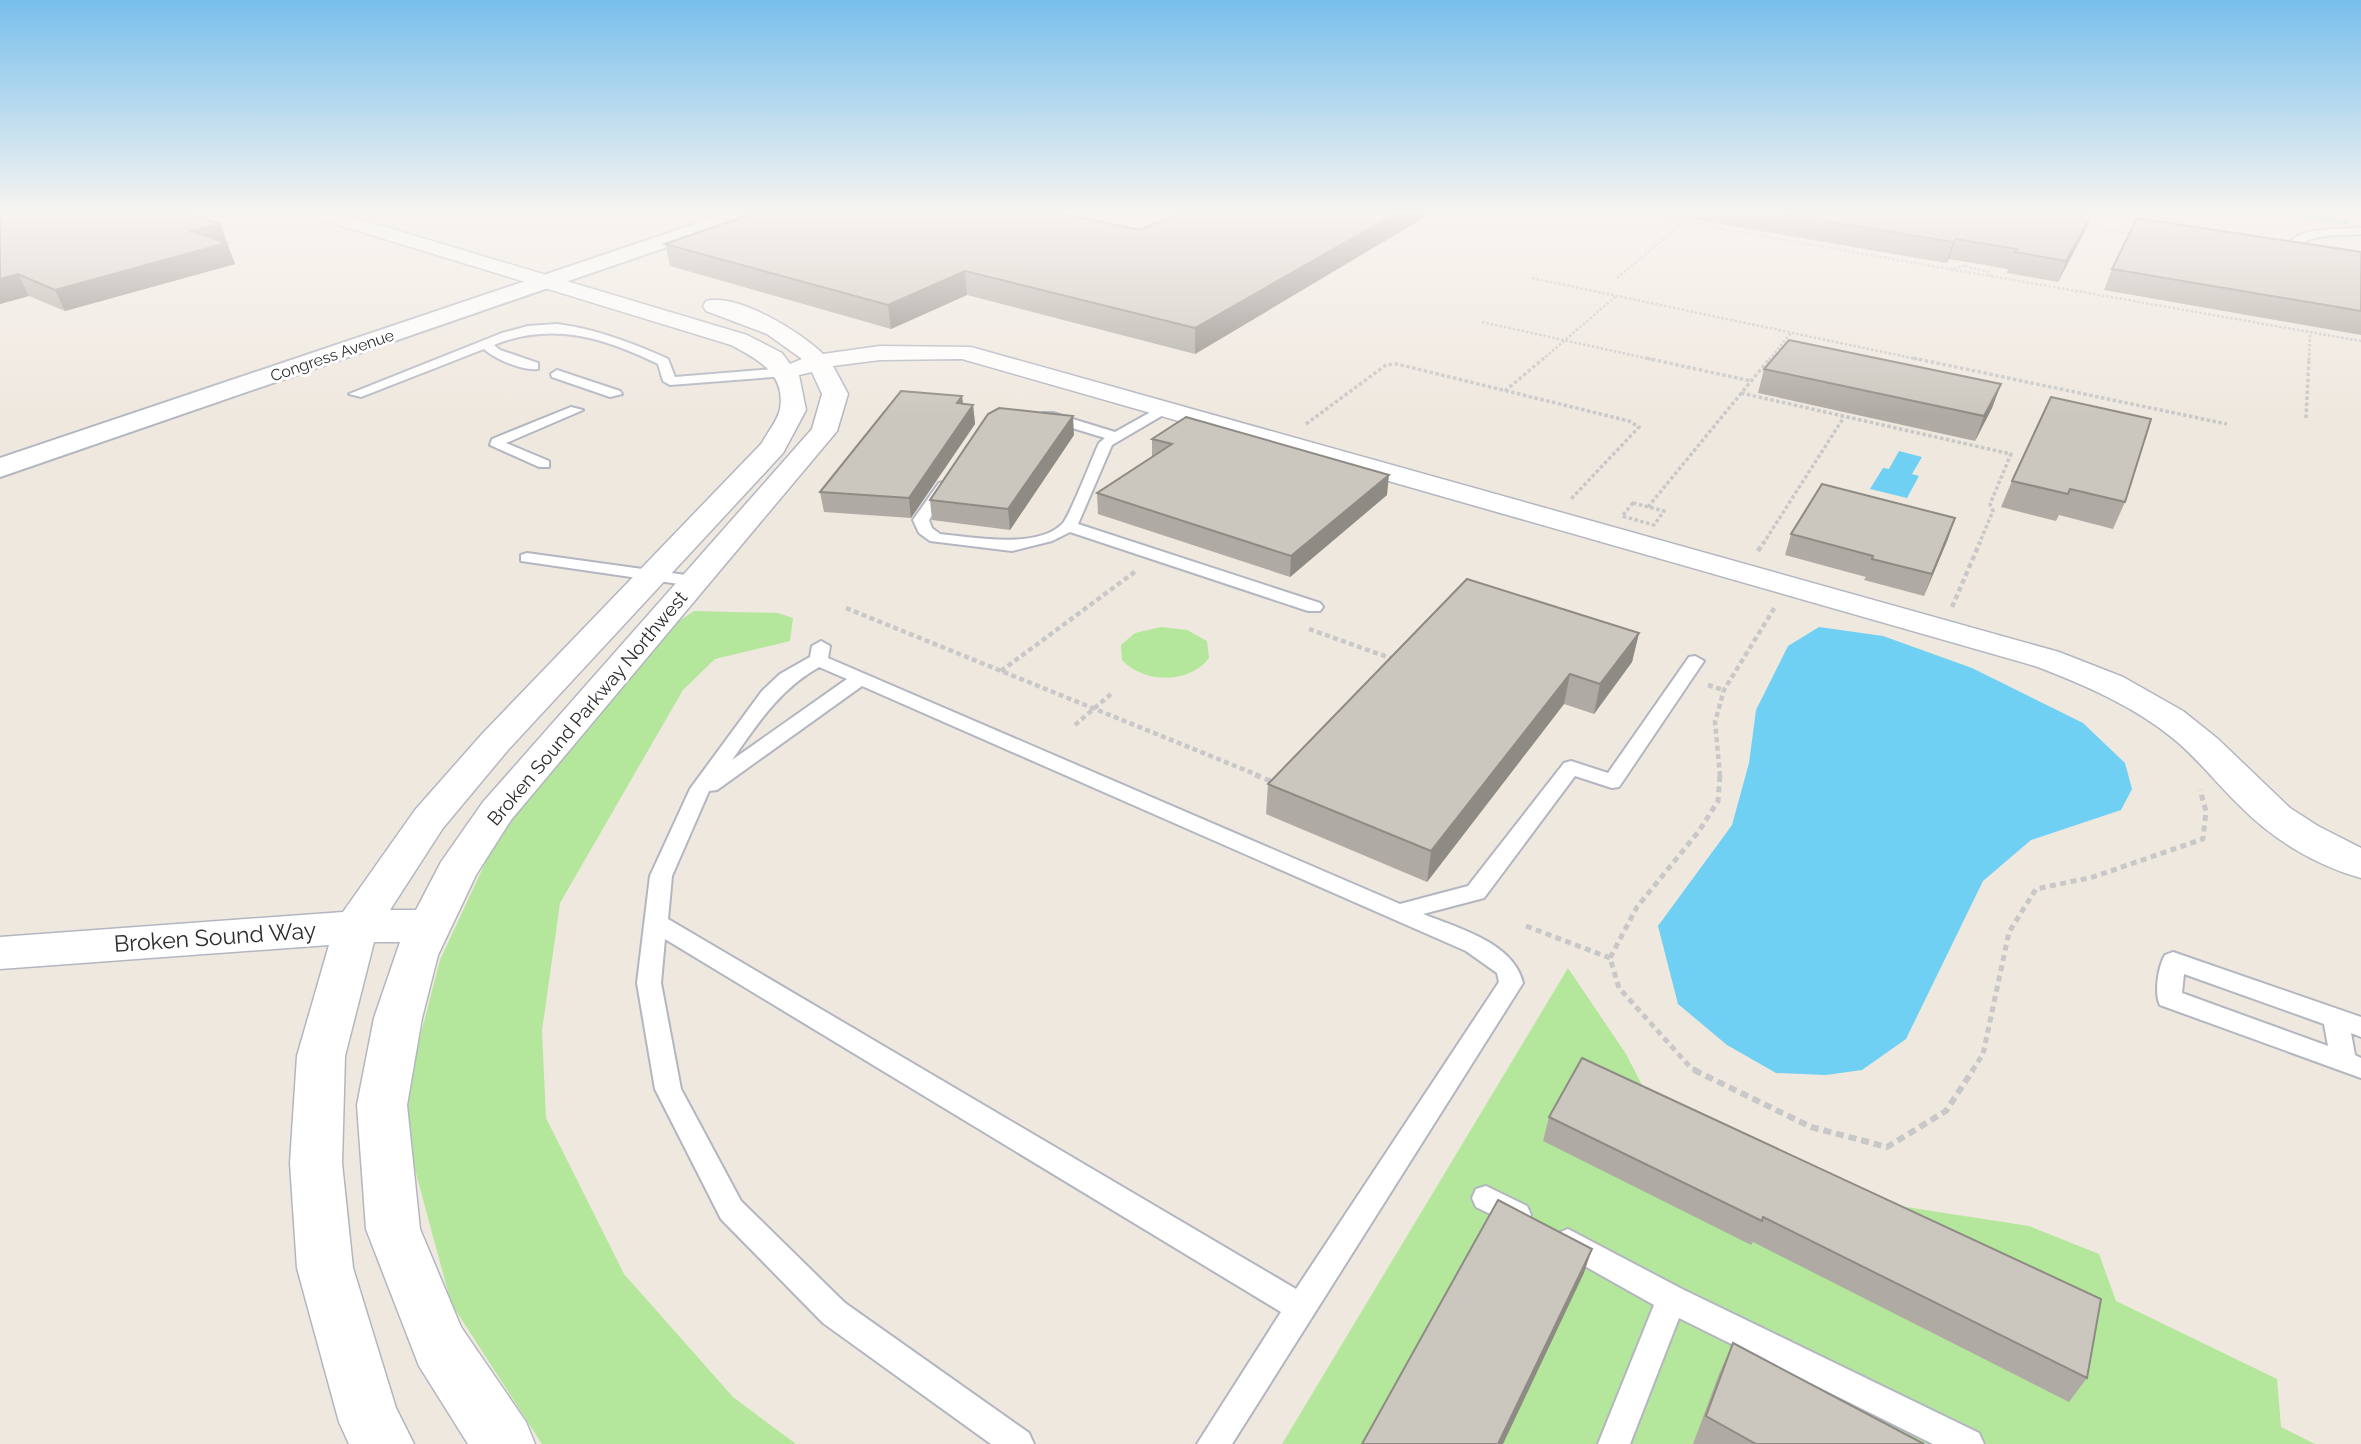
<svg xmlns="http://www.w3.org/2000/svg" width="2361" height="1444" font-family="Raleway,sans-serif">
<rect width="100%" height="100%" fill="#efe8df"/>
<path fill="#b4e79b" d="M694,611l84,2 15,5 -3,23 -75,18 -32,31 -123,213 -18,128 4,87 78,156 109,123 63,47h-254l-91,-141 -51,-189 40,-154 60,-129 148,-189z
M1161,627l26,3 20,11 2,17c-19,26 -65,26 -87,2l-1,-15 14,-12z
M1568,968l58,86 30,58 166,82 207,32 70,28 17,47 161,78 4,48 34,17h-1033z"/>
<path fill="#70d0f3" d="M1899,451l23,6 -10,17 7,2 -12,22 -37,-9 13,-21 6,1z
M1819,627l64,9 89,32 111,55 42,40 7,26 -11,21 -90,30 -48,41 -77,158 -44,31 -36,5 -50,-2 -49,-28 -49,-41 -20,-78 74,-101 17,-62 7,-53 32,-64z"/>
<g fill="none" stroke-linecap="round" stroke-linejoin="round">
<path stroke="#70d0f3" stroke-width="5" d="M2289,214l57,8"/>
<defs>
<path id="service" d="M2361,228v6c-21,2 -57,-2 -67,19l-9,-2c7,-26 54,-21 76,-23z
M557,324c39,5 76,19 111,35l7,18 111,-9 6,4 -6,4 -116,9 -7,-4 -5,-17c-53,-26 -106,-43 -164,-19l6,5 38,13v6c-16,2 -43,-10 -54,-20l-123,48 -12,-3 153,-61 26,-7z
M557,370l63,21 2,3 -12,3 -58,-20 -1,-3z
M1165,404l5,1v6l-58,34 -34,79 242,79 3,4 -3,4h-12l-238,-79 -18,9 -40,10 -82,-10 -11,-8 -6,-13 26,-37 5,-1 7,4 -22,34 3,8 8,6c32,3 98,16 123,-11 8,-10 29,-65 36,-80l6,-5 -62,-19v-6h10l62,19z
M571,407l12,3 -77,33 43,18v6h-10l-49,-22 2,-6z
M527,553l166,23 8,5 -8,5 -172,-25v-6z
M821,641l9,5 -2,12 572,246 68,-18 96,-123 7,-2 37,12 81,-116 6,-1 9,5 -85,126 -7,1 -37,-12 -91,122 -61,16c35,14 91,29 100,69l-291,461h-35l84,-132 -616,-373 -4,44 20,106 60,112 104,102 184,130 5,11h-43l-168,-121 -102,-104 -66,-130 -18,-106 13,-107 40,-87 72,-98 18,-17 30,-17 2,-11zM819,667l28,12 -115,81c26,-37 47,-70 87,-93zM862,686l604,265 31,22 2,9 -203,307 -628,-370 4,-43 37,-85 8,-1z
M2173,952l188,65v20l-10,-4 4,22 6,3v20l-201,-73c-6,-12 -2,-38 5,-50zM2184,974l140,50 4,22 -146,-53z
M1486,1186l41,20 4,9 -4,9 -10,3 -41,-20 -4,-9 4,-9z
M1568,1229l114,60 297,144 5,11h-51l-254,-126 -49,126h-32l56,-139 -96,-54 -4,-9 4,-9z"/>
<path id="minor" d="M313,214h29l405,121 35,18 8,11 12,-5 -35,-25 -61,-23 -3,-5 3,-5c32,-8 95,31 117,53l57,-8 91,1 1088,305 64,25 60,34 35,28 72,69 28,18 43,22v30c-46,-13 -89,-39 -122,-73 -22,-21 -40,-45 -64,-65 -41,-34 -90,-55 -140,-74l-1073,-307 -82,1 -47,6 15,28 -11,37 -326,389 -35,55 -38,80 -16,63 -15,87 13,124 41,98 65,95 9,22h-67l-49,-78 -53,-137 -9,-124 17,-87 26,-76h-26l-29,114 -3,107 11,105 43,140 18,36h-65l-10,-22 -42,-154 -7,-105 7,-107 32,-111 -329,24v-32l343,-25 72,-102 67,-76 280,-291c5,-10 16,-23 18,-34 6,-36 -23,-50 -49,-64l-415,-127zM812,372l10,22 -10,35 -329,373 -42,60 -25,48h-26l53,-82 65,-78 275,-297 23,-43 -7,-35z"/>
<path id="secondary" d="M725,214h29l-3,4 -751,259v-19z"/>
</defs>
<use href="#service" stroke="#b3b6c1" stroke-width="4"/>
<use href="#minor" stroke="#b3b6c1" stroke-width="3"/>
<use href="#secondary" stroke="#b3b6c1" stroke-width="4"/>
<path stroke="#c8c8c8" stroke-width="2.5" stroke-dasharray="2.5 2" stroke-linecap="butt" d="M1634,214l44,7
M1683,220l23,5 -9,3 -19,-4z
M1706,226l243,43
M2082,226l50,8
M2066,255l10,1
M1965,266l24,6 2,4 -42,-7z
M1991,276l370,65
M1532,278l389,82
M1617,278l63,-53
M1482,322l172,38
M1542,360l74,-64
M1769,360l22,-27
M2309,360l1,-27"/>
<path stroke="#c8c8c8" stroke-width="3.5" stroke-dasharray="3.5 2.5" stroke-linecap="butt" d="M1646,358l105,23
M1913,358l314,66
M1505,391l39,-33
M1741,393l270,61 -21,50 3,7 -14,33
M2306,418l3,-60
M1306,424l80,-59 11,-1 232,57 10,6 -68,72
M1633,503l31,8 -10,14 -32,-9z
M1648,507l122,-149
M1763,544l81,-127"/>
<path stroke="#c8c8c8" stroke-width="4.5" stroke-dasharray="5 3.5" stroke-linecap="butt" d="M1758,551l6,-9
M1952,607l28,-65
M846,608l414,168
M1309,629l84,30
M1001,671l135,-100
M1708,685l16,5
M1075,725l37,-32
M1720,776l-5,-54 9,-32 51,-83"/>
<path stroke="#c8c8c8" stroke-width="5" stroke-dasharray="6 4.5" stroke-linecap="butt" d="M1255,775l21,8
M1526,926l84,32
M1698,1071l-7,-3 -72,-80 -9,-30 27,-51 62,-76 19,-30 2,-26
M1972,1071l11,-17 26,-122 27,-43 57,-12 110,-38 3,-28 -6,-21"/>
<path stroke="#c8c8c8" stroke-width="6" stroke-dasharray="8 5" stroke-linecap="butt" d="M1694,1070l117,57 76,20 59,-36 27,-41"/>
<use href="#service" fill="#fff" fill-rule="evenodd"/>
<use href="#minor" fill="#fff" fill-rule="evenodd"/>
<use href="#secondary" fill="#fff" fill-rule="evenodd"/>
</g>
<path fill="#afaaa3" d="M0,214l228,30h-1l8,20 -170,47 -36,-15 -29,8z
M1176,214h254l-235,140 -228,-59 -76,34 -221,-63 -5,-22 475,-14z
M1662,214h430l-7,17 -27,51 -51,-9 1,-4 -59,-10 -3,4z
M2361,252v83l-257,-45 8,-21z
M1764,369l237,15 -9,24 -17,33 -217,-48z
M962,396l1,8 10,1 2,19 -64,94 -87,-6 -4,-20z
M2051,397l74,105 -12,27 -54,-14 -3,6 -55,-14 11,-26z
M1074,435l-64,95 -78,-10 -2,-20z
M1152,439l235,56 -97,82 -192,-63 -1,-21 55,-36z
M1955,518l-31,78 -60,-16 2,-3 -81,-22 6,-21z
M1639,633l-7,29 -38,52 -30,-10 -137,178 -161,-68 2,-30z
M1582,1058l505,320 -18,24 -316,-160 -2,3 -208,-104 6,-24z
M1733,1343l191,101h-231l26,-70z"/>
<path fill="#8e8b85" d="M1395,214h35l-235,140v-26z
M2092,214l-7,17 -27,51 8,-21z
M220,224l15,40 -170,47 -10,-21 136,-59z
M1956,239l-7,20 -3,4 7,-21z
M965,271l2,24 -76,34 -3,-24z
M18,274l11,22 -29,8v-25z
M2001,384l-9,24 -17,33 9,-25z
M962,396l2,18 -7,-11z
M973,405l2,19 -64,94 -2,-20z
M1073,416l1,19 -64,95 -2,-21z
M1389,475l-2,20 -97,82 1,-21z
M1955,518l-7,21 -24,57 8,-22z
M1639,633l-7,29 -38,52 6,-30z
M1570,674l-6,30 -137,178 4,-31z
M1592,1249l-8,24 -81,171h-5z"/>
<path fill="#cbc6be" stroke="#8e8b85" stroke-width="2" d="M0,214h191l29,10 -29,7 35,12 -171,47 -37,-16 -18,5z
M751,214h310l79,16 36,-16h219l-200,114 -230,-57 -77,34 -223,-61z
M1781,214h311l-26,47 -51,-9 2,-3 -61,-10 -3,3z
M2137,218l224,34v59l-249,-42z
M1789,340l212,44 -17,32 -220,-47z
M901,391l61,5 -5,7 16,2 -64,93 -89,-6z
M2051,397l100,22 -26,83 -55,-13 -2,5 -56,-13z
M999,408l74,8 -65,93 -78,-9 58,-86z
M1186,417l203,58 -98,81 -194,-63 75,-49 -20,-5z
M1822,484l133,34 -23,56 -60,-15 1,-3 -82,-22z
M1467,579l172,54 -39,51 -30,-10 -139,177 -163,-67z
M1582,1058l519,241 -14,79 -324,-161 -1,4 -213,-104z
M1498,1200l94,49 -94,195h-136z
M1733,1343l191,101h-168l-50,-28z"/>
<linearGradient id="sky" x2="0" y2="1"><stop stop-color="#78bfec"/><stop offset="0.51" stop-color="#f8f5f1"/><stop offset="1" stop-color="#f8f5f1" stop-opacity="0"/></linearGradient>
<rect width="2361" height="416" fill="url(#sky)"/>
<g text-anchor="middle" stroke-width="6" stroke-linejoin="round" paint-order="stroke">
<g font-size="16" fill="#2d2d2d" stroke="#fff">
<text transform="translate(332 355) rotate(-19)" y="6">Congress Avenue</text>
</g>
<g font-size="19" fill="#2d2d2d" stroke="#fff">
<text transform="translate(587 708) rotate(-50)" y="7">Broken Sound Parkway Northwest</text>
</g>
<g font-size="23" fill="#2d2d2d" stroke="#fff">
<text transform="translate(215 937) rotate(-4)" y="8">Broken Sound Way</text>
</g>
</g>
</svg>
